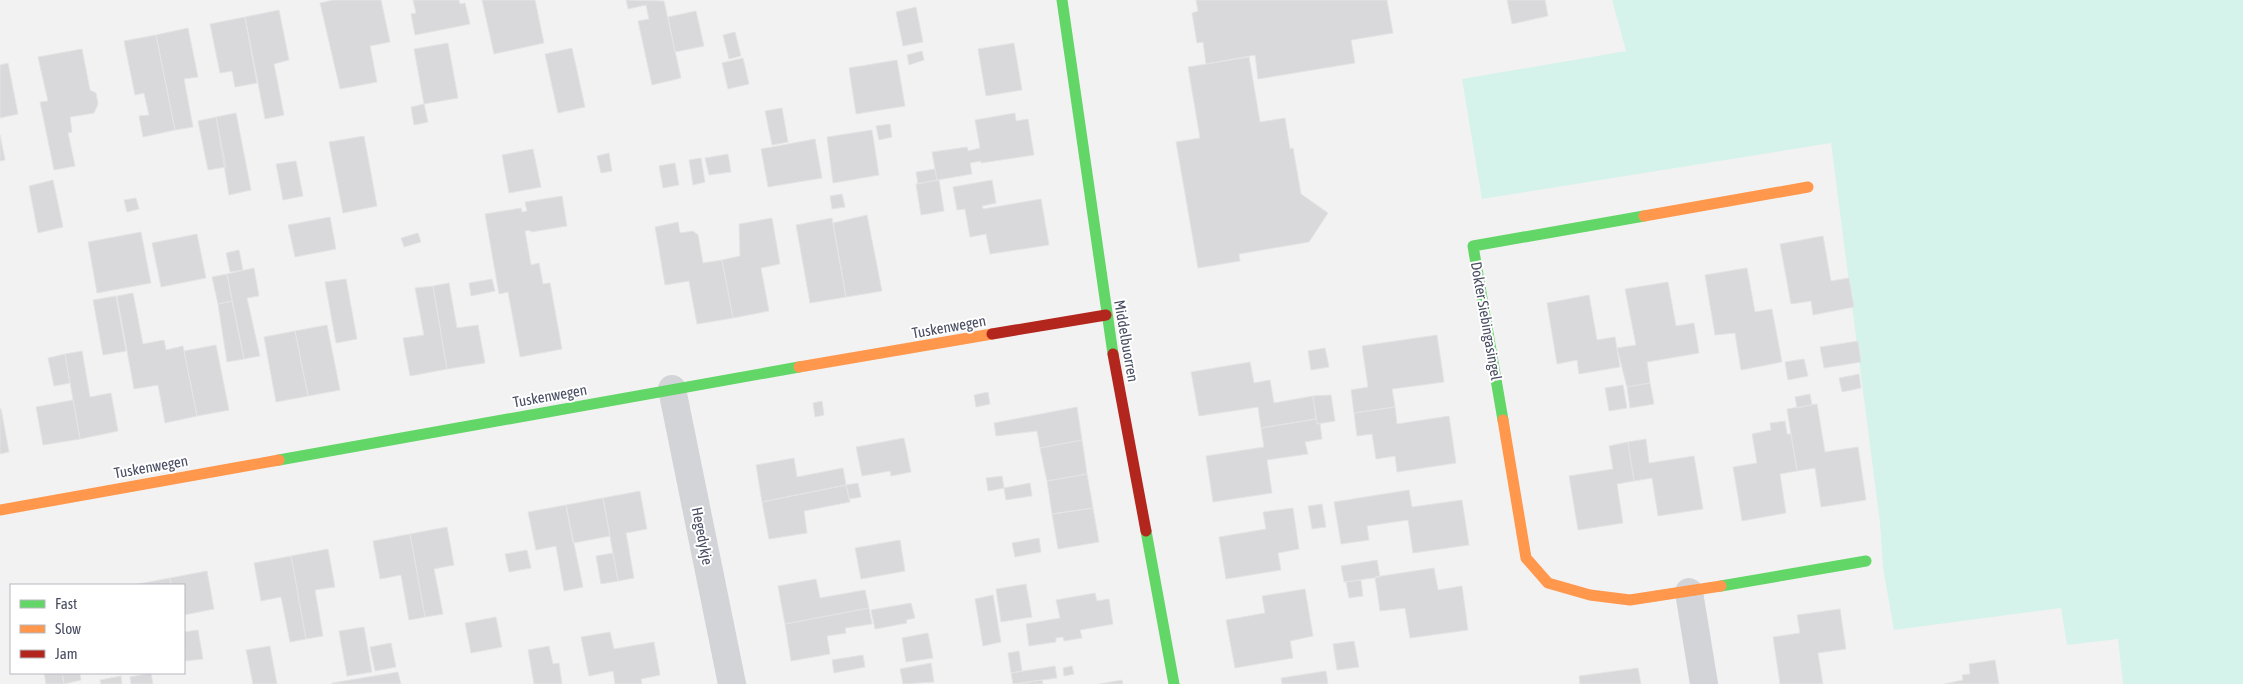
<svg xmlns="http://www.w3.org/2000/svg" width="2243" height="684" font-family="'Asap Condensed',sans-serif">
<rect width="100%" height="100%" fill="#f3f2f2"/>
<path fill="#d5f3eb" d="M1612,0h631v684h-120l-5,-45 -51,6 -6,-37 -167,22 -11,-62 -3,-45 -49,-380 -349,56 -20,-120 164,-28z"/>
<path fill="#d9d9db" stroke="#e4e4e5" d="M333,0h48l9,42 -20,4 7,36 -37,7 -20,-86z
M413,0h46l1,4 5,-1 5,21 -55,11 -4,-21 5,-1z
M482,0h53l9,43 -50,11z
M626,0l38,1 17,77 -29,7 -14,-64 11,-2 -3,-14 -18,4z
M1196,0h191l6,33 -42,7 4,23 -97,16 -3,-24 -49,9 -3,-22 -6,1 -5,-30 6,-2z
M1507,0h38l3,16 -36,8z
M916,7l7,35 -20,4 -7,-34z
M279,10l10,50 -15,4 10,51 -19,4 -20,-102z
M696,11l8,35 -29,6 -7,-35z
M245,17l12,66 -22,4 -3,-16 -12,2 -10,-49z
M188,28l10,49 -14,2 9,48 -18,3 -19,-95z
M735,32l6,24 -12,3 -6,-24z
M156,35l19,95 -32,7 -4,-21 10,-1 -5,-22 -9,2 -11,-54z
M448,43l10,55 -34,6 -10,-55z
M1014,43l8,47 -36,6 -8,-47z
M572,48l13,59 -27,6 -13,-59z
M82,49l8,41 6,3 2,11 -4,9 -24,4 2,15 -4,1 7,33 -21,4 -14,-68 8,-1 -10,-44z
M922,51l2,9 -15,5 -2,-10z
M1249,57l11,65 25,-4 5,31 3,-1 8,46 27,19 -19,29 -70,12 1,7 -42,7 -22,-126 24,-4 -12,-71z
M743,58l6,26 -21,5 -6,-26z
M897,60l8,46 -49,8 -7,-46z
M8,63l10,51 -18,4v-53z
M424,104l4,18 -14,3 -3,-18z
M782,108l6,34 -16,3 -7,-34z
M236,113l15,77 -22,5 -13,-78z
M1015,113l1,8 12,-2 6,36 -53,8v-2l-11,2 2,11 -35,6 -5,-28 35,-5 1,4 12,-3 -5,-28z
M216,117l10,50 -18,3 -10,-49z
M890,124l2,13 -13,3 -3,-14z
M872,130l7,45 -46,8 -6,-46z
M0,135l5,25 -5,1z
M364,136l13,70 -34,7 -14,-71z
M815,139l7,39 -54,9 -7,-38z
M533,149l8,38 -32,6 -7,-38z
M609,153l3,18 -11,2 -4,-17z
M728,154l3,18 -22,3 -4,-17z
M701,158l4,24 -12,3 -4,-25z
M296,161l7,35 -20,4 -7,-36z
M675,163l4,22 -16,3 -4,-22z
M935,169l2,11 -19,4 -2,-12z
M53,180l10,47 -25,6 -9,-47z
M939,180l5,31 -23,4 -5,-31z
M992,180l4,23 -14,3 1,3 58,-10 8,46 -59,9 -4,-20 -16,3 -5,-28 -8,1 -4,-23z
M842,194l3,13 -13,2 -2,-13z
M562,196l5,30 -36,6 -1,-2 -5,1 6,34 8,-2 4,21 7,-1 12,66 -42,8 -12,-65 -9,2 -14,-80 36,-6 1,4 5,-1 -2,-9z
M136,198l3,11 -12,3 -3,-12z
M867,215l15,76 -36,6 -13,-74z
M330,217l6,32 -41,8 -7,-32z
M772,218l8,46 -19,4 8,43 -36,7 -11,-58 18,-4 -1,-32z
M832,218l14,79 -36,6 -14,-78z
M678,222l2,11 13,-2 5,4 5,28 19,-3 11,58 -36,6 -8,-43 -24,4 -10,-58z
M141,232l10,51 -54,10 -9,-51z
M418,233l3,9 -17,5 -3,-9z
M197,234l9,44 -45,9 -9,-44z
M1823,236l8,45 18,-3 5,29 -41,8 -2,-14 -20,3 -11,-60z
M239,250l4,20 -13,2 -4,-19z
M254,268l5,28 -12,2 13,58 -16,3 -17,-85z
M1747,268l8,44 17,-3 10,53 -41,8 -6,-37 -20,2 -10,-60z
M227,274l5,27 -14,3 -6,-27z
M346,279l11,60 -21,4 -11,-61z
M492,279l3,12 -24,5 -2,-13z
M1668,282l8,44 18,-3 5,30 -52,9 3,21 -23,4 -10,-39 19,-3 -11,-56z
M449,283l8,45 21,-3 7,38 -38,6 -14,-83z
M433,286l14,83 -37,7 -7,-38 21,-3 -9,-47z
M133,293l10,51 21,-4 2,10 17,-4 14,70 -32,7 -7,-38 -24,4 -17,-93z
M1589,295l8,45 18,-3 5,30 -41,7 -2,-14 -20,4 -10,-61z
M116,296l10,55 -23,4 -10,-55z
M232,301l12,58 -17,3 -9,-58z
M327,325l13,65 -32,6 -13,-65z
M295,331l13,65 -32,6 -12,-65z
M1437,335l7,47 -52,7 3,18 -41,6 -3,-23 17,-3 -6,-41z
M1858,341l3,21 -37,6 -4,-21z
M216,345l13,65 -32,6 -13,-65z
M1325,348l4,19 -18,3 -3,-19z
M82,351l8,46 21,-4 7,38 -38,8 -15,-85z
M65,354l5,29 -16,3 -6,-28z
M1804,359l4,17 -20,4 -3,-18z
M1250,362l4,21 16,-3 4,23 39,-7 3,23 -55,9 -3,-21 -59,9 -8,-44z
M1859,374l2,14 -19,4 -3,-14z
M1650,383l4,21 -24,4 -3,-21z
M1623,385l4,23 -18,3 -4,-23z
M988,392l2,12 -14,3 -2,-12z
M1810,394l2,11 -15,3 -2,-11z
M1331,395l4,26 -18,3 -4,-28z
M73,400l7,39 -37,6 -7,-38z
M822,401l2,14 -9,2 -2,-14z
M1817,404l8,48 33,-5 8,53 -45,7 -6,-39 -18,3 -10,-62z
M1077,407l5,33 -42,8 -3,-17 -41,5 -2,-13z
M1395,407l2,17 52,-8 7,47 -59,9 -2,-16 -19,3 -4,-25 -15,2 -3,-23z
M1,409l8,43 -9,2v-45z
M1316,419l1,5 3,-1 2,16 -17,3 3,12 -41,6 5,33 -59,9 -7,-46 58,-9 -3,-19z
M1785,421l2,13h4l6,37 -17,3 6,39 -44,8 -9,-54 24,-4 -5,-29 19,-4 -1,-7z
M904,438l7,34 -20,4 -1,-5 -28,5 -6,-29z
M1646,439l3,24 45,-7 9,53 -45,7 -6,-38 -18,3 -6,-39z
M1082,440l5,34 -40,7 -7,-33z
M1628,442l6,39 -17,3 6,39 -45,7 -9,-54 44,-7 -4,-23z
M794,458l3,19 46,-9 3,17 -84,17 -6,-37z
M1087,474l6,34 -41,6 -5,-33z
M1002,476l2,12 -16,3 -2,-13z
M858,483l3,14 -12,2 -3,-14z
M1030,483l2,13 -26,4 -2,-12z
M846,485l4,17 -46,9 3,22 -38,6 -7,-37z
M1409,490l3,17 50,-7 7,45 -56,8 -5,-33 -41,6 2,14 -28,4 -7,-42z
M640,491l7,38 -21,4 8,45 -16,3 -15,-83z
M603,498l7,38 -37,7 -7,-38z
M1322,504l4,23 -14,2 -4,-23z
M566,505l17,82 -19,4 -8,-45 -20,4 -8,-38z
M1093,508l6,34 -41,7 -6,-35z
M1293,508l6,41 -21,4 3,17 -55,9 -7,-42 47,-8 -3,-17z
M447,527l7,38 -20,4 9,45 -18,3 -15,-83z
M410,534l15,83 -16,3 -8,-45 -21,4 -7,-38z
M1039,538l2,14 -26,5 -3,-14z
M900,540l5,31 -44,8 -6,-31z
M328,549l7,38 -20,3 8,46 -17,3 -15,-83z
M527,550l4,18 -22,4 -4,-18z
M613,553l5,28 -17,3 -5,-28z
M291,556l15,83 -16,3 -9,-45 -20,4 -7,-38z
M1377,560l3,17 -36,5 -3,-16z
M1434,568l4,22 24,-4 6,44 -58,8 -5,-30 -25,3 -5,-34z
M207,571l7,38 -30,6v-30h-13l-1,-7z
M170,578l1,7h-38z
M816,579l4,19 45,-8 4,18 -84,16 -7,-38z
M1361,580l2,16 -14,2 -3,-16z
M1026,584l6,33 -31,5 -5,-33z
M1305,589l8,47 -23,5 3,17 -58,10 -9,-48 39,-7 -3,-17z
M1095,593l2,8 12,-2 4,25 -33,6 2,8 -18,3 -1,-4 -7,1v4l-27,4 -3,-22 34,-6 -4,-18z
M993,595l8,47 -18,4 -8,-47z
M911,603l4,15 -9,2 1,3 -32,6 -4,-19z
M869,608l3,16 -27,4 1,5 -19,3 3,18 -39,7 -6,-37z
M1840,609l6,40 -28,4 5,31h-43l-7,-47 27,-4 -3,-18z
M496,617l6,30 -31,6 -6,-30z
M364,627l8,45 -25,4 -8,-45z
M198,630l5,29 -18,2 -1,-29z
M610,632l4,17 40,-7 6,33 -19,4 1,5h-27l-2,-13 -24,5 -8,-39z
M928,633l5,25 -27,4 -4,-24z
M1354,641l5,26 -22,3 -4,-26z
M391,643l5,24 -21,4 -5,-24z
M270,646l7,38h-24l-7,-34z
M549,646l4,18 6,-1 3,21h-28l-6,-34z
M1019,651l3,20 -11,2 -3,-20z
M863,655l2,12 -31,6 -2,-13z
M1995,660l4,24h-55l19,-4 -1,-5 8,-1 -1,-10z
M931,663l3,19 -31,2 -3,-15z
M1055,666l2,12 -44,6 -2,-11z
M1072,666l2,8 -10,2 -1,-8z
M1638,668l3,16h-61l-1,-8z
M1326,671l2,13h-46l-1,-6z
M398,672l3,12h-69v-1z
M44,673h18l2,11h-18z
M62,673h18l1,7 -17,4z
M151,673l2,11h-22l-1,-7z
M121,676l1,8h-21l-1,-4z
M1042,680l1,4h-27z
M1122,680l1,4h-24z"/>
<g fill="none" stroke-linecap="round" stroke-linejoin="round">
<path stroke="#d3d4d8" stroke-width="28" d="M672,389l60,295
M1689,592l15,92"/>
<path stroke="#63d668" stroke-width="11" d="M1062,0l51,354
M1503,420l-30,-174 171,-30
M279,460l520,-93
M1146,531l28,153
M1721,586l145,-25"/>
<path stroke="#ff974d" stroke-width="11" d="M1644,216l164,-29
M799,367l193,-33
M1503,420l23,138 22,25 42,12 40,5 91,-14
M0,510l279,-50"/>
<path stroke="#b3261e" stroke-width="11" d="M992,334l114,-19
M1113,354l33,177"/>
</g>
<g text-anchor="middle" stroke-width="4" stroke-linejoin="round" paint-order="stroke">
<g font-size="15" fill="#474c61" stroke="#fff">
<text transform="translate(1486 321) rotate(80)" y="5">Dokter Siebingasingel</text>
<text transform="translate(949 327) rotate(-10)" y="5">Tuskenwegen</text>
<text transform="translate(1126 341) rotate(80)" y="5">Middelbuorren</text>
<text transform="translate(550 396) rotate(-10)" y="5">Tuskenwegen</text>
<text transform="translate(151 467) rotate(-10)" y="5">Tuskenwegen</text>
<text transform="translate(702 536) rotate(79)" y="5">Hegedykje</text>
</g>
</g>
<rect x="10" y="584" width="175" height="90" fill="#ffffff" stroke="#b5b7c0"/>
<rect x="20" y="600" width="25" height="8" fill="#63d668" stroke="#b5b7c0"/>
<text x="55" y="609" font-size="15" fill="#474c61">Fast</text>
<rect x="20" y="625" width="25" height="8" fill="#ff974d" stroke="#b5b7c0"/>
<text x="55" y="634" font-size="15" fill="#474c61">Slow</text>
<rect x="20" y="650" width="25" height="8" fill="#b3261e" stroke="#b5b7c0"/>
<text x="55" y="659" font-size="15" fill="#474c61">Jam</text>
</svg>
